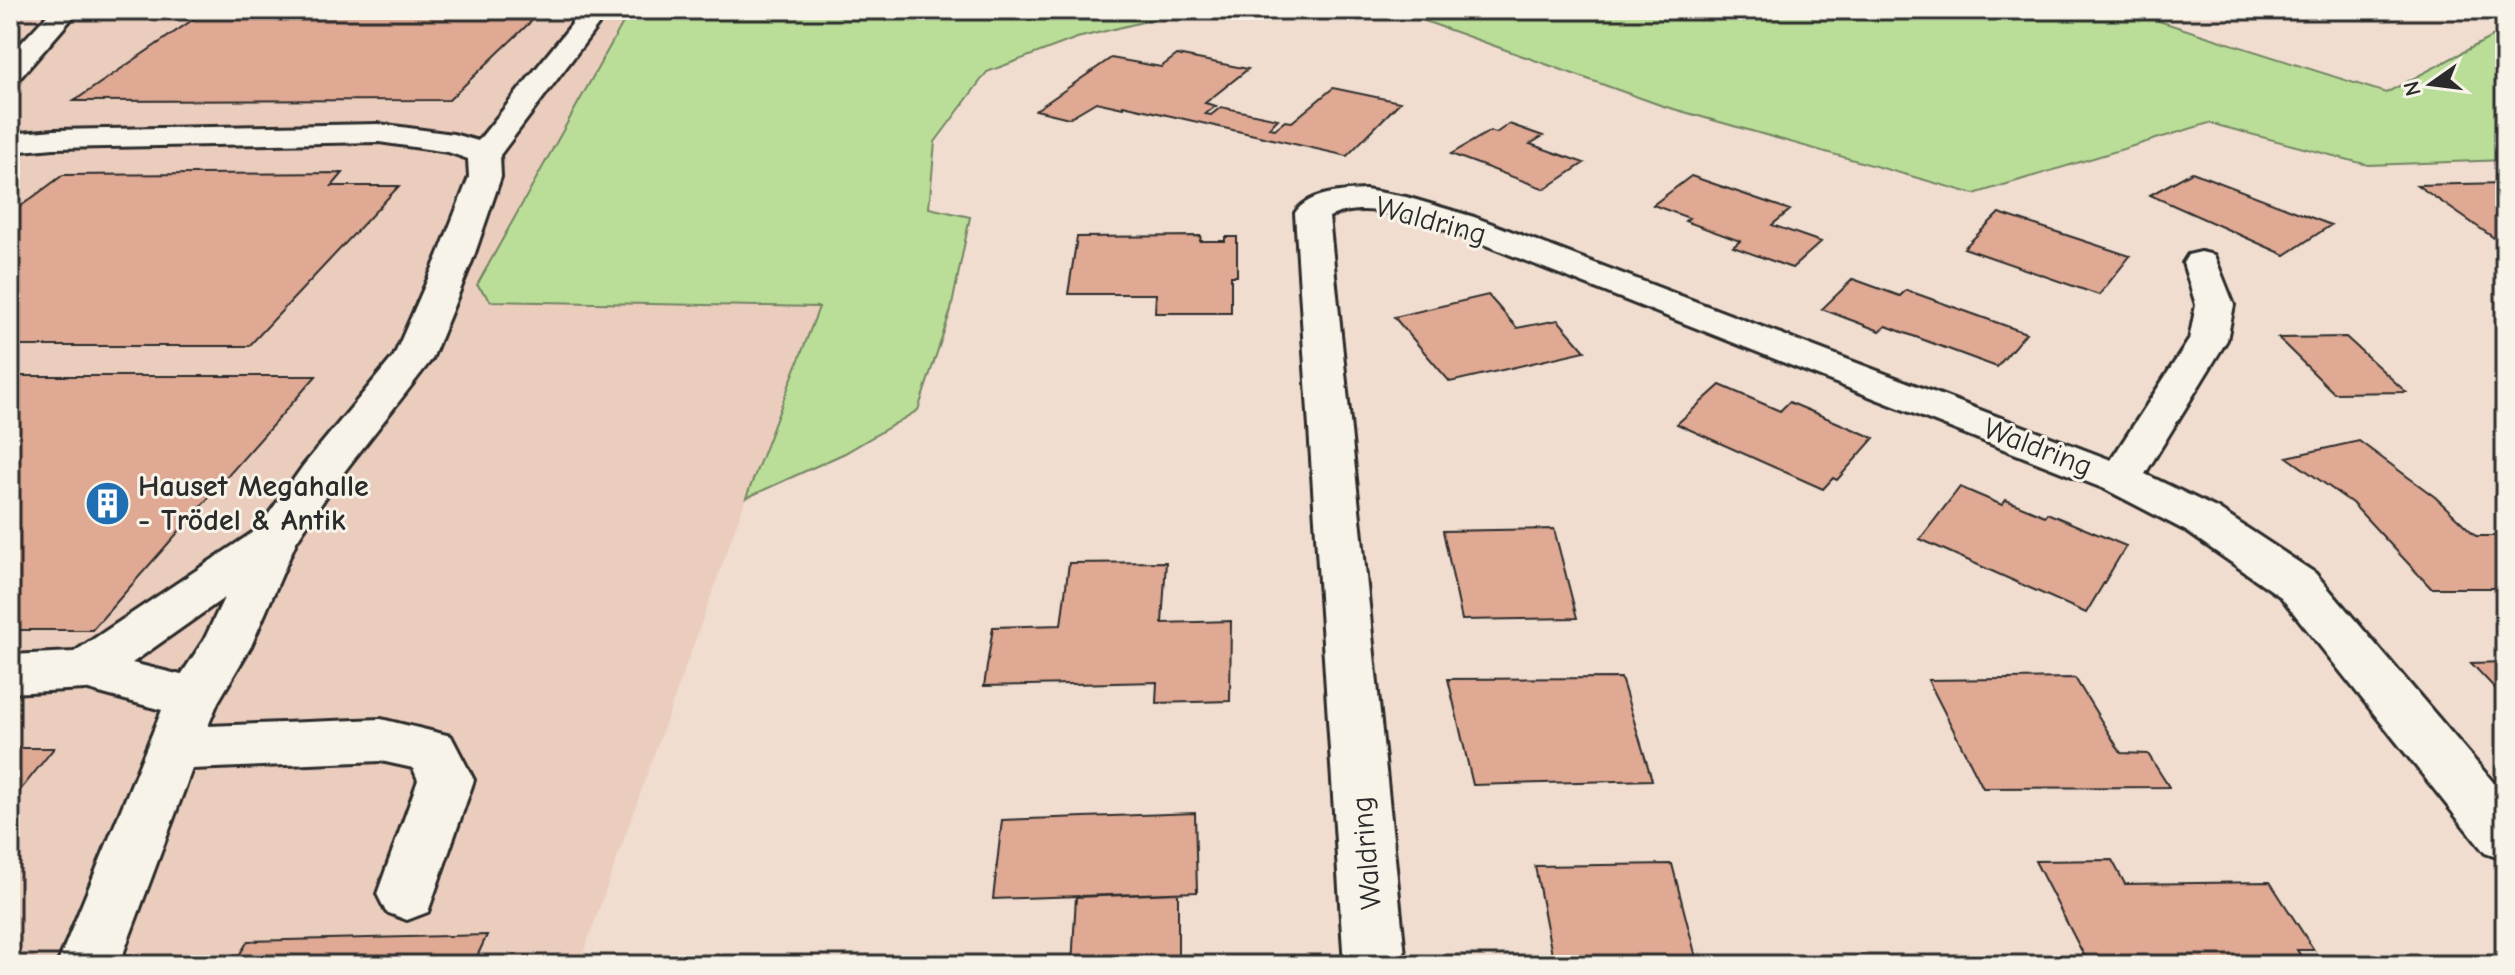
<svg xmlns="http://www.w3.org/2000/svg" width="2515" height="975" font-family="'Comic Neue',sans-serif">
<rect width="100%" height="100%" fill="#f0ddcf"/>
<filter id="ink" filterUnits="userSpaceOnUse"><feTurbulence type="fractalNoise" baseFrequency=".0125" numOctaves="2"/><feDisplacementMap in="SourceGraphic" scale="16" xChannelSelector="R" yChannelSelector="G"/><feConvolveMatrix kernelMatrix="1 2 1 2 8 2 1 2 1" color-interpolation-filters="sRGB"/></filter>
<g filter="url(#ink)">
<path fill="#ebcdbd" d="M20,10h610l-153,275 15,16 328,6 -74,191 -167,467h-569v-947z"/>
<path fill="#bade98" stroke="#728462" stroke-width="2" d="M630,10h562l-115,28 -90,34 -52,70 -6,66 41,9 -19,93 -33,100 -73,43 -99,45 73,-191 -328,-6 -14,-16z
M1394,10h730l262,83 119,-63v130l-137,5 -159,-42 -235,71 -311,-88z"/>
<path fill="#dfa994" stroke="#2b2b2b" stroke-width="2" d="M207,10h336l-94,90 -375,1z
M1177,55l71,14 -43,34 11,3 -11,8 6,1 10,-8 57,12 -9,9 6,1 10,-8 7,1 41,-34 67,14 -53,54 -224,-51v3l-27,-6 -27,16 -33,-8 75,-52 50,9z
M1509,124l34,12 -13,8 54,19 -39,26 -94,-35 39,-23 6,2z
M2192,172l139,53 -46,30 -135,-60z
M343,173l-11,13h67l-150,160h-239v-132l53,-39z
M1691,176l99,34 -18,15 49,17 -29,26 -59,-21 7,-6 -55,-20 4,-3 -36,-13z
M2505,183v59h-5l-83,-57z
M1999,213l131,43 -31,39 -135,-47z
M1201,236l-1,5h25v-4h12v39h-6v37h-76l1,-19h-88l9,-57z
M1853,279l47,17 6,-6 120,43 -29,34 -111,-41 -6,5 -58,-22z
M1488,295l29,33 41,-8 27,31 -135,31 -56,-65z
M2346,337l60,55 -72,1 -56,-55z
M10,376h306l-224,254h-82z
M1720,385l60,26 9,-9 85,36 -37,42 -4,-2 -10,11 -146,-65z
M2359,441l76,56 41,39h29v52h-74l-79,-85 -65,-46z
M1960,487l42,18 4,-5 39,16 2,-3 79,33 -40,67 -166,-74z
M1554,529l23,89 -115,2 -19,-89z
M1166,562l-4,61 69,-2 -1,80 -74,2 1,-21 -173,4 9,-59 68,-2 8,-62z
M2505,662v37l-34,-36z
M1621,678l31,102 -179,5 -25,-106z
M2075,678l46,75 27,1 21,33 -186,1 -55,-108z
M10,748h44l-44,55z
M1195,813l2,79 -204,7 9,-79z
M2112,860l13,24 145,-2 44,68h-17l10,15h-218l-54,-104z
M1672,864l26,101h-144l-19,-99z
M1178,893v72h-106l4,-68z
M487,935l-14,30h-240l15,-24z"/>
<g fill="none" stroke-linecap="round" stroke-linejoin="round">
<defs>
<path id="minor" d="M52,10h27l-59,68 -10,3v-26z
M570,10h26l2,15 -98,130 1,22 -27,79 -42,103 -99,127 -37,56 -45,104 -33,56 -10,24 173,-7 70,17 23,44 -46,132 -21,8 -21,-8 -9,-18 41,-114 -5,-12 -32,-7 -189,8 -73,196h-62l105,-255 -77,-21 -75,4v-38l64,-3 184,-123 45,-63 91,-110 44,-100 31,-79 -1,-18 -20,-7 -69,-10 -325,6 -44,4v-18l44,-4 325,-6 74,10 25,7 94,-117zM224,598l-20,42 -23,35 -49,-12z
M1366,190l40,7 68,20 637,243 78,-120 7,-35 -13,-42 5,-8 13,-3 13,3 20,50 -7,35 -82,134 73,35 97,64 190,223v64l-20,-7 -204,-256 -95,-66 -81,-42 -655,-258c-37,-11 -83,-32 -121,-14l77,748h-62l-49,-752c14,-21 49,-22 71,-23z"/>
</defs>
<use href="#minor" stroke="#2b2b2b" stroke-width="6"/>
<use href="#minor" fill="#f7f3e8" fill-rule="evenodd"/>
</g>
</g>
<defs>
<symbol id="building-disc" viewBox="-11 -11 22 22"><circle r="9.5" fill="#1f6fb2" stroke="#f7f3e8"/><path d="M-4-6H4V6H1V3H-1V6H-4ZM-2.5-4.3h1.7v1.8h-1.7ZM.8-4.3h1.7v1.8H.8ZM-2.5-1h1.7V.8h-1.7ZM.8-1h1.7V.8H.8Z" fill="#fff"/></symbol>
</defs>
<g fill-rule="evenodd">
<use href="#building-disc" x="82" y="478" width="51" height="51"/>
</g>
<g text-anchor="middle" stroke-width="6" stroke-linejoin="round" paint-order="stroke">
<g font-size="30" fill="#2b2b2b" stroke="#f7f3e8">
<text transform="translate(1431 220) rotate(15)" y="10">Waldring</text>
<text transform="translate(2038 447) rotate(21)" y="10">Waldring</text>
<text transform="translate(1366 853) rotate(-95)" y="10">Waldring</text>
</g>
<g font-size="30" font-weight="bold" fill="#2b2b2b" stroke="#f7f3e8" text-anchor="start">
<text x="138" y="496">Hauset Megahalle<tspan x="138" dy="34">- Trödel &amp; Antik</tspan></text>
</g>
</g>
<rect width="2515" height="975" fill="none" stroke="#f7f3e8" stroke-width="40"/>
<rect x="20" y="20" width="2475" height="935" fill="none" stroke="#2b2b2b" stroke-width="3" filter="url(#ink)"/>
<g transform="translate(2431 84) rotate(256)" stroke="#f7f3e8" stroke-width="6" paint-order="stroke">
<path d="M0-6L14 30L0 20L-14 30Z" fill="#2b2b2b"/>
<text y="-12" font-size="22" font-weight="bold" text-anchor="middle" fill="#2b2b2b">N</text>
</g>
</svg>
